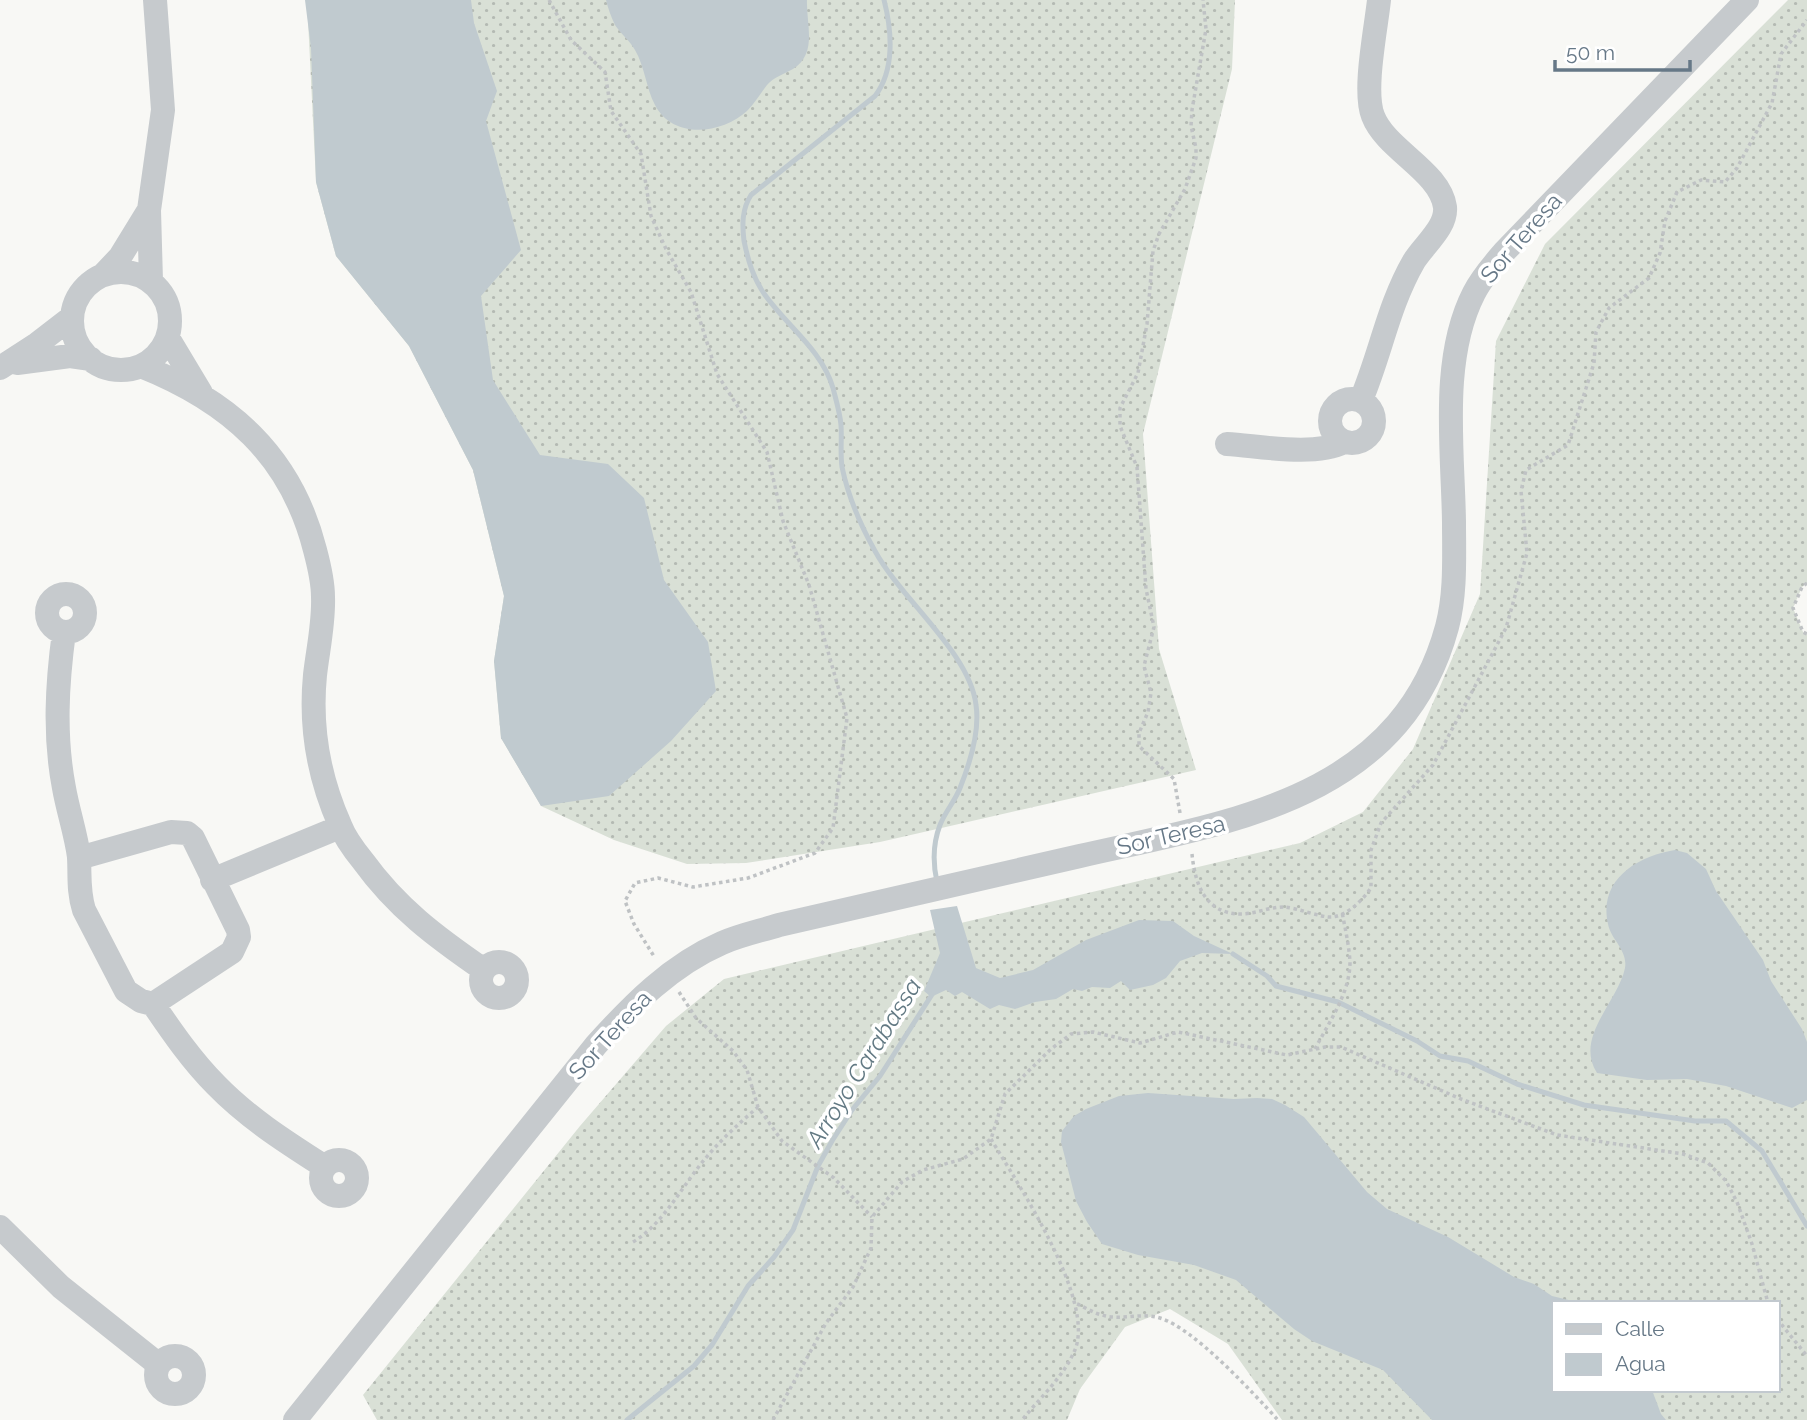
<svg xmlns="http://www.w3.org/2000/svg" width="1807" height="1420" font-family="Raleway,sans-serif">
<defs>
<pattern id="grass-dots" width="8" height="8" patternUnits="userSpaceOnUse" patternTransform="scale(1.75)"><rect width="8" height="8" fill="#d9e0d6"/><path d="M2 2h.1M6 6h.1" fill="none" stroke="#b4bab3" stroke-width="1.8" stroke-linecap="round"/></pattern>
</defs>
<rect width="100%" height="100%" fill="#f8f8f5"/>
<path fill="url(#grass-dots)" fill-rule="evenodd" d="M307,0h928l-3,69 -89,365 16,215 37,121 -316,72 -134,21 -59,1 -73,-24 -73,-34 -40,-68 -7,-77 10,-65 -31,-126 -64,-124 -73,-90 -20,-74z
M1788,0h19v583l-5,4 -9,21 10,24 4,2v786h-525l-54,-76 -58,-35 -45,18 -45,62 -13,31h-690l-14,-25 217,-269 86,-100 58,-47 576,-136 63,-31 50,-63 67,-155 16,-253 49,-97zM1553,1303h224v87h-224z"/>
<path fill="#c0cacf" d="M305,0h166l3,23 23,68 -11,30 35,129 -40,46 12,84 47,75 68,9 36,34 20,82 44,62 8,49 -45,50 -62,55 -68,10 -40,-68 -7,-77 10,-65 -31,-126 -64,-124 -73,-90 -20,-74 -5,-134z
M606,0h201c-1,24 11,53 -14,69 -9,5 -19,8 -26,16 -7,9 -12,18 -20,26 -25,23 -74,29 -92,-6 -9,-17 -10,-38 -20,-55 -5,-9 -14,-16 -20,-25 -4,-8 -7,-17 -9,-25z
M1675,850l12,3 19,16 10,22 47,69 8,21 31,48 5,13v58l-15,8 -66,-22 -39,-7 -40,1 -50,-7c-23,-36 21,-71 28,-105 3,-18 -14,-28 -17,-44 -10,-44 29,-68 67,-74z
M957,906l19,62 24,10 33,-8 53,-30 53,-20 34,1 21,15 39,18 -31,-1 -22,8 -14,17 -13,7 -23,5 -9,-9 -11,7 -18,-1 -10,4 -9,-2 -17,10 -21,3 -20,7 -16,-4 -9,4 -28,-17 -7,4 -9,-6 -15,7 -7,-6 16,-38 -10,-43z
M1148,1093l86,6 23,-1 15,1 13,6 19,12 63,75 20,17 61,28 66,40 20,7 18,12 29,7h-28v87h99l9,24 5,6h-234l-49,-50 -71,-29 -18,-12 -58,-49 -42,-15 -56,-10 -36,-11 -15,-22 -11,-21 -15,-59 1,-11 12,-15 12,-7 33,-13z"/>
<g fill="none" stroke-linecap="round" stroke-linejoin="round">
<path stroke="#c0cacf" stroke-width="5" d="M884,0c8,31 11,70 -9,96l-124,99c-9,14 -9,29 -7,46 4,19 9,37 21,54 22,31 57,55 68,93 3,12 7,25 8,37 1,14 -1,27 1,42 6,29 19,59 33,84 26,48 95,102 101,154 4,26 -6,58 -16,83 -5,13 -15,24 -20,37 -7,18 -7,39 -3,57
M1233,954l34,22 9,10 62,16 79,39 23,15 28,5 49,23 67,21 111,16h31l36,30 45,75
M627,1420l67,-54 18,-21 36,-59 26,-29 19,-27 25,-64 14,-25 20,-31 28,-34 53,-83"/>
<path stroke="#bfc2c4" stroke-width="3.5" stroke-dasharray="3.5 3.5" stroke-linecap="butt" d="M549,0l22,40 34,32 6,39 30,43 10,62 15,33 25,43 26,82 50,78 16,69 26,64 38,133 -14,110 -18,25 -67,25 -55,9 -35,-9 -23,5 -10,18 9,23 21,34
M1807,583l-5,4 -9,21 10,24 4,2
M1180,813l-6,-34 -35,-33v-13l9,-21 3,-19 -7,-27 10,-39 -8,-38 -9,-122 -17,-41v-18l18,-35 9,-49 6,-73 6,-17 26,-45 11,-31v-10l-5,-22 1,-16 14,-81 -3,-29
M1192,854c3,30 13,60 49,60 14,0 28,-7 43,-7 14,1 38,11 48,10 17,-2 30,-17 39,-29v-38l10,-27 52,-58 73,-137 21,-75 -6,-62 5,-21 42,-25 26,-82 2,-31 13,-24 40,-30 11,-25 5,-32 12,-29 24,-12 24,2 12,-14 35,-65 9,-49 26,-34
M679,992l17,26 37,33 14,19 11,37 24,34 52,37 38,39
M1315,1049c14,-27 35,-56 35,-87 -1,-17 -5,-34 -8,-50
M991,1139c26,44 107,164 83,213 -11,25 -35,47 -52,68
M633,1242c28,-17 44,-47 64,-73 18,-24 39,-43 61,-62
M1077,1304c8,3 16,9 25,11 19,6 39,-3 58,3 35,11 92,74 118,102
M1777,1319l30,37
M773,1420l53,-97 27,-36 18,-39 1,-31 30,-35 21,-12 40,-11 28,-20 14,-45 46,-45 20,-15 22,-2 47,11 38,-11 109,23 38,-8h16l120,52 96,36 126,19 25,9 18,18 11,21 15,42 16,59"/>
<path stroke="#c6cacd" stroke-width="24" d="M72 321a49 49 0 1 1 98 0a49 49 0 1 1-98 0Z
M103,275l17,-18 27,-44
M151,281l-2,-71 14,-100 -8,-110
M168,338l33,55
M17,363l53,-7 21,3
M141,366c88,35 150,89 174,184 4,15 8,31 8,47 1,26 -5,52 -8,78 -5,51 4,103 25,150 5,13 14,25 23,36 34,47 73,76 121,109
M0,368l37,-24 35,-27
M1330 421a22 22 0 1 1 44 0a22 22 0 1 1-44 0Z
M1361,400c20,-47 27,-94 53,-139 10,-16 33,-34 31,-54 -5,-36 -59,-57 -72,-91 -10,-25 3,-87 6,-116
M1227,444c33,2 87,13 117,-2
M47 613a19 19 0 1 1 38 0a19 19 0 1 1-38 0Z
M64,632c-7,52 -10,104 0,156 4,23 12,46 15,69 1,18 -1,34 5,53l42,81 15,10 12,3c19,28 39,57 63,81 32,33 70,57 109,82
M79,858l92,-26 16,1 6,5 45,92 1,7 -7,15 -79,52
M212,880l128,-53
M481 980a18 18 0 1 1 36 0a18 18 0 1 1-36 0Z
M321 1178a18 18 0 1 1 36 0a18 18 0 1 1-36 0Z
M0,1227l61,60 98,78
M156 1375a19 19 0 1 1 38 0a19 19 0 1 1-38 0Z
M295,1420l301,-375c36,-40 75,-80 126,-102 18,-8 38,-12 57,-18 100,-23 201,-46 301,-69 149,-34 320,-56 367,-229 9,-34 7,-70 7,-105 -1,-72 -14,-163 20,-229 8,-16 20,-29 31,-42l242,-251"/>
</g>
<g text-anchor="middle" stroke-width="7" stroke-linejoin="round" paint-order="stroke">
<g font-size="23" fill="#667887" stroke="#fff">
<text transform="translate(1521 238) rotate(-49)" y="8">Sor Teresa</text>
<text transform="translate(1171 835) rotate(-13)" y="8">Sor Teresa</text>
<text transform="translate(610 1035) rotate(-48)" y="8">Sor Teresa</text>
</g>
<g font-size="24" font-style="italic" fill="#627983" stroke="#fff">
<text transform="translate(864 1063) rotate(-58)" y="8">Arroyo Carabassa</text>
</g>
</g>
<rect x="1552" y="1301" width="228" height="91" fill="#ffffff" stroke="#c2c9cf" stroke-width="2"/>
<rect x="1566" y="1324" width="35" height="10" fill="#c6cacd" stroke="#c2c9cf" stroke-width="2"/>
<text x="1615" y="1336" font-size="21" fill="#667887">Calle</text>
<rect x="1566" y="1354" width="35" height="21" fill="#c0cacf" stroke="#c2c9cf" stroke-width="2"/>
<text x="1615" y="1371" font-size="21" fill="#667887">Agua</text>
<path d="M1555 60v10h135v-10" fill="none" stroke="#667887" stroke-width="3.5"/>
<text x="1566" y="60" font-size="21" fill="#667887" stroke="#ffffff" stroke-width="5" paint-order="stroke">50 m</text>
</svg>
